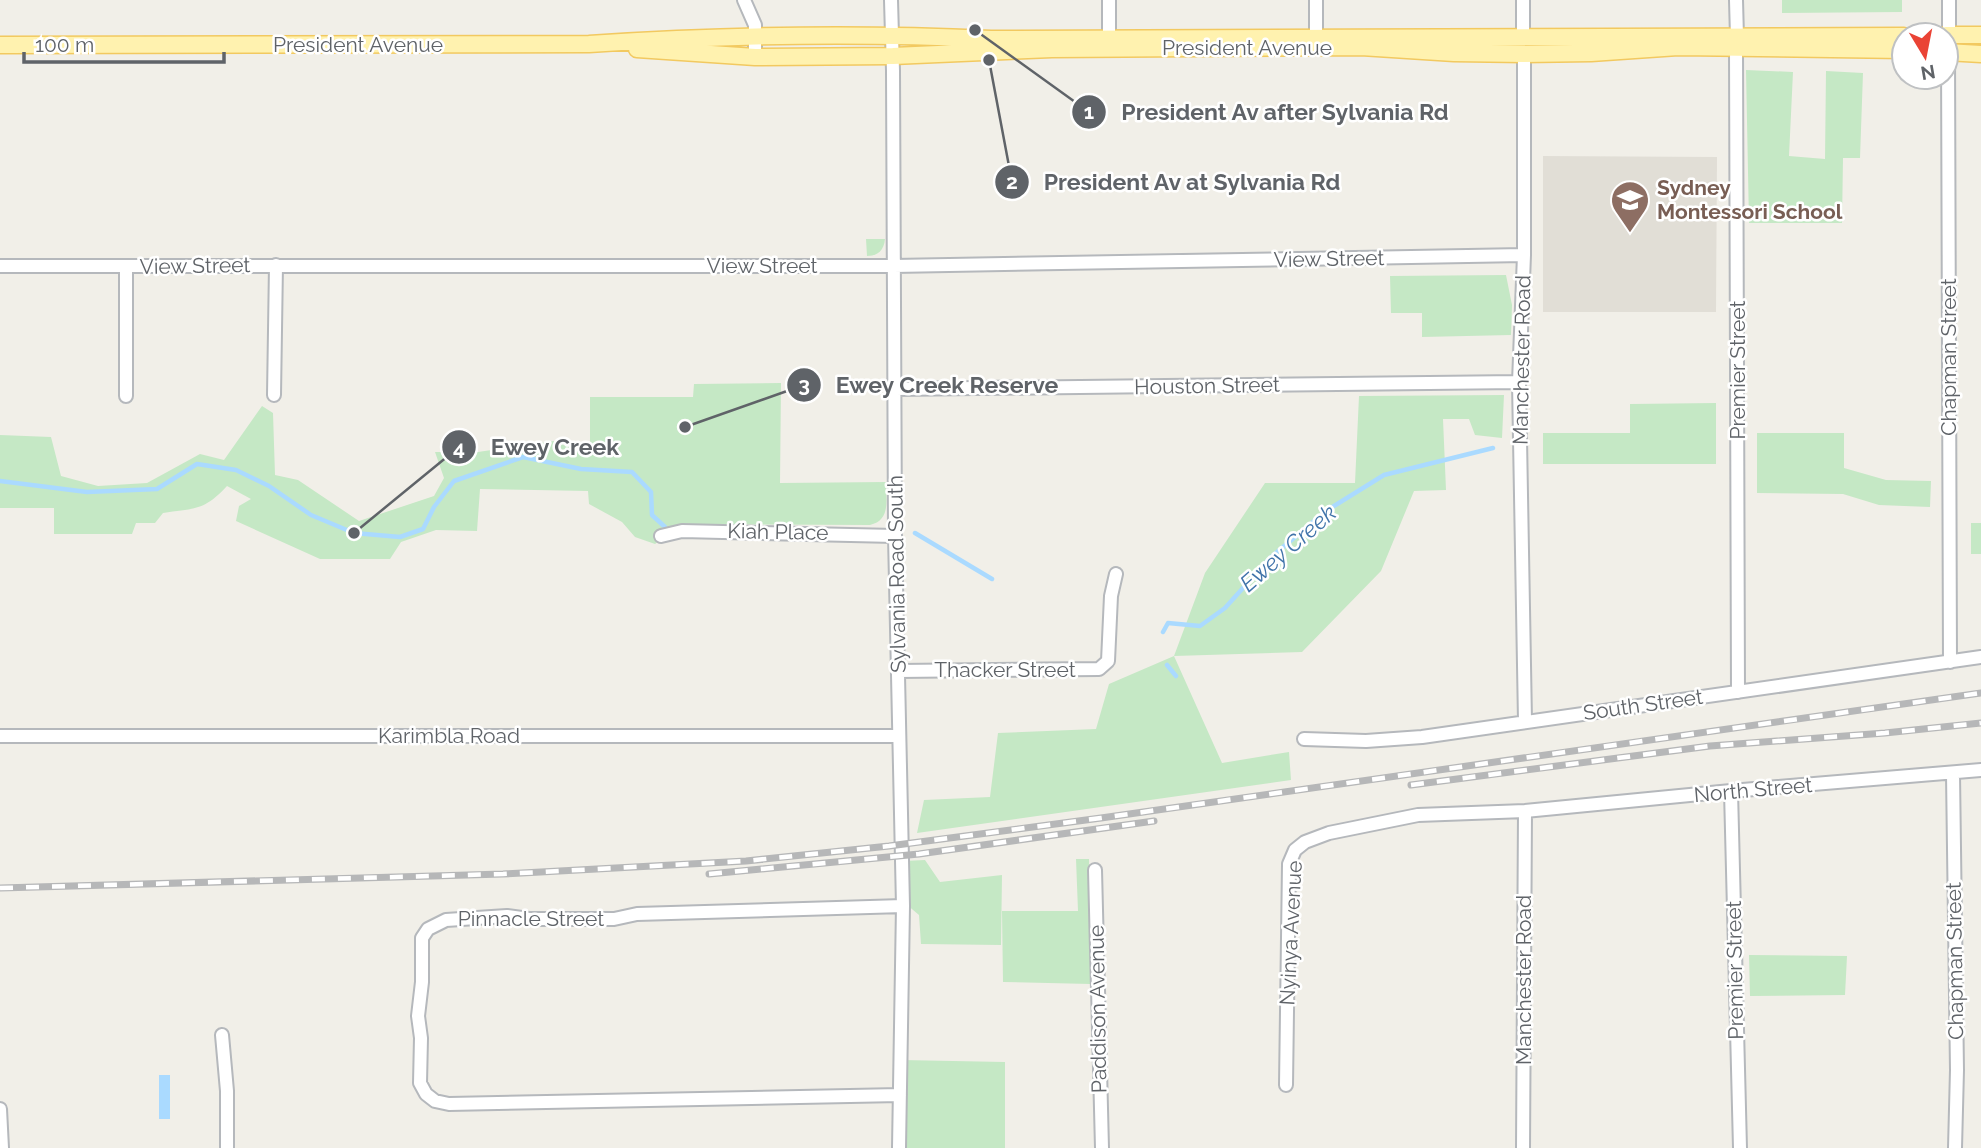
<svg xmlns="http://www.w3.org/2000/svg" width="1981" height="1148" font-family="Raleway,sans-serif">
<rect width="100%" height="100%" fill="#f1efe8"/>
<path fill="#e1ded6" d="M1543,156l174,1 -1,155h-173z"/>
<path fill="#c5e8c5" d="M1782,0h120v12l-120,1z
M1746,70l47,2 -4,84 36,3 1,-88 37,2 -3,85h-17l-1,65h-93z
M866,239h19c-1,11 -7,17 -18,17z
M1506,275l6,30 -1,30 -89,2v-24h-31l-1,-37z
M781,383l-1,100 106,-1c0,18 5,38 -16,43l-189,-1 -26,20 -20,-7 -13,-15 -33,-18 -1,-13 -108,-2 -3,42 -41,-1 -35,12 -11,17h-70l-84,-38 3,-15 12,-7 -24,-13c-23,25 -32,22 -64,27l-8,10h-19l-4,11h-78v-26h-54v-73l51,2 10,39 37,10 49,-3 53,-29 24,6 38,-54 11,7 2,62 23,5 61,41 75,-25 10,-18 -9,-26h43l76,-11 36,15v-59h103l1,-13z
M1504,395l-2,43 -27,-3 -6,-16h-26l3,71 -32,1 -33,80 -79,81 -128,4 48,107 67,-11 2,28 -374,53 7,-33 66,-3 8,-64 98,-4 13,-45 65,-28 31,-83 60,-90h90l4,-87z
M1716,403v61h-173v-31h87v-29z
M1757,433h87v35l42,12 45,1 -1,26 -51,-2 -36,-11 -86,-1z
M1971,523h10v31h-10z
M1076,859h13l2,125 -88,-2 -1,-71h76z
M925,860l15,22 62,-7 -1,70 -80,-1 -2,-29 -13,-11 -2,-43z
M1749,955l98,1 -2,39 -95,1z
M901,1060l104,2v86h-106z"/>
<path fill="#aadaff" d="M159,1075h11v44h-11z"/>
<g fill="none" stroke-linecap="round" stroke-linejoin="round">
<path stroke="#aadaff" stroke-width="4.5" d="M0,481l87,11 70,-3 40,-25 39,6 33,16 42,29 43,18 46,4 23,-8 11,-22 20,-26 69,-24 58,12 51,3 19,20 1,23 13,12
M915,533l77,46
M1163,632l5,-9 32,3 25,-18 45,-50 56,-47 58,-36 109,-27
M1167,665l9,11"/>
<defs>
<path id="minor" d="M744,0l11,25v32
M891,0l2,71 2,465 8,370 -4,242
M1316,0v37
M1523,0v37
M1736,0l1,37
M1949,35v-35
M1109,37v-37
M1736,48l2,644
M1948,52l2,610
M1524,54v201l-5,127 6,339
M0,266h894l630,-11
M126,267v129
M895,389l624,-7
M274,395l2,-130
M661,536l21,-5 213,5
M898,671l201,-2 9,-8 3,-65 5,-22
M0,736h899
M1304,739l62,2 56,-4 559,-80
M1953,774l4,296 -2,78
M1731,791l9,357
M1095,870l7,278
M222,1035l5,56v57
M1286,1085l3,-221 6,-14 10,-8 24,-9 89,-18 107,-4 206,-20 250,-21
M900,1095l-451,9 -14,-3 -9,-7 -6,-11 1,-45 -3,-22 4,-34v-44l6,-9 18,-9 61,-4 22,3h85l23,-5 266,-8
M0,1109l2,39
M1523,1148l2,-337"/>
<path id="major" d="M1946,35h35
M0,45l589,-1c134,-9 268,-11 402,-5l913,-3
M637,49l118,8 138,-1 159,-7 309,-2 93,6 70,1 67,-1 87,-6 226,3
M1946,52l35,2"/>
</defs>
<use href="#minor" stroke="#b5b8bc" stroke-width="16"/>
<use href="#major" stroke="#f2c960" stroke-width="19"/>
<use href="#minor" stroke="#fff" stroke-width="12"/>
<use href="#major" stroke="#fff2af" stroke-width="16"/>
<defs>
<path id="rail" d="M1411,785l299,-39 175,-13 96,-10
M709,874l210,-20 235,-33
M0,888l503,-14 243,-13 143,-15 212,-28 880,-125"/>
</defs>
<use href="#rail" stroke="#b6b7b8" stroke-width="7"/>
<use href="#rail" stroke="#fff" stroke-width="4.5" stroke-dasharray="13" stroke-linecap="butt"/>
</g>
<defs>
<symbol id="school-pin" viewBox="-11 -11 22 30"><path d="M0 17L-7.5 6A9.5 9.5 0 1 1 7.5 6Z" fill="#8d6e63" stroke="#fff"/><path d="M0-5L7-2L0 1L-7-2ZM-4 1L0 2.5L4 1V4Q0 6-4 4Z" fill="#fff"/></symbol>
</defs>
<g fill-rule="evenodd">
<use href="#school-pin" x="1608" y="178" width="44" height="60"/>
</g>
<g text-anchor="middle" stroke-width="5" stroke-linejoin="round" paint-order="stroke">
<g font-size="21" fill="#5f6368" stroke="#fff">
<text x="358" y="52">President Avenue</text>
<text x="1247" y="55">President Avenue</text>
<text transform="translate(1329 259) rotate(-1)" y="7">View Street</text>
<text transform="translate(195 266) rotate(-1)" y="7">View Street</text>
<text x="762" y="273">View Street</text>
<text transform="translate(1949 357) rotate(-90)" y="7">Chapman Street</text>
<text transform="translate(1522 360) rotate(-89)" y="7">Manchester Road</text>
<text transform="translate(1738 370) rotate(-90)" y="7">Premier Street</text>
<text transform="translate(1207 386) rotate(-1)" y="7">Houston Street</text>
<text transform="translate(778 532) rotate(1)" y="7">Kiah Place</text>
<text transform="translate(897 574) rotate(-91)" y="7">Sylvania Road South</text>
<text x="1005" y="677">Thacker Street</text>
<text transform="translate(1643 705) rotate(-8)" y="7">South Street</text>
<text x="449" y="743">Karimbla Road</text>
<text transform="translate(1753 790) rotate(-5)" y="7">North Street</text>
<text x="531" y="926">Pinnacle Street</text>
<text transform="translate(1291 933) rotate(-87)" y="7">Nyinya Avenue</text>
<text transform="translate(1955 961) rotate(-91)" y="7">Chapman Street</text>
<text transform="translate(1735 970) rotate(-91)" y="7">Premier Street</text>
<text transform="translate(1524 980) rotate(-90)" y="7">Manchester Road</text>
<text transform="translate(1098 1009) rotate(-91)" y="7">Paddison Avenue</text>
</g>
<g font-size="21" font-weight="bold" fill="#785e54" stroke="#fff" text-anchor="start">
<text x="1657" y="195">Sydney<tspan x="1657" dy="24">Montessori School</tspan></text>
</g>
<g font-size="23" font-style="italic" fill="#4174aa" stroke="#fff">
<text transform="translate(1288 548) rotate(-41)" y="8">Ewey Creek</text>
</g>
</g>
<path fill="none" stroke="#5f6368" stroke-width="2.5" d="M975 30L1089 112M989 60L1012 182M685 427L804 385M354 533L459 447"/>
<g fill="#5f6368" stroke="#fff" stroke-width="2.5">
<circle cx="975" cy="30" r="7"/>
<circle cx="989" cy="60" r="7"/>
<circle cx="685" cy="427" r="7"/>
<circle cx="354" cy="533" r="7"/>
<circle cx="1089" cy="112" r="18"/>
<circle cx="1012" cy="182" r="18"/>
<circle cx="804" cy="385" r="18"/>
<circle cx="459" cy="447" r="18"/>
</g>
<g font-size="21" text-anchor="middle" font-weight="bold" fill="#fff">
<text x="1089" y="119">1</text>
<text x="1012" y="189">2</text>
<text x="804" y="392">3</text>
<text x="459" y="455">4</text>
</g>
<g font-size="23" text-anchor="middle" font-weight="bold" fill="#5f6368" stroke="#fff" stroke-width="5" stroke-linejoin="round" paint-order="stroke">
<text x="1285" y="120">President Av after Sylvania Rd</text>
<text x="1192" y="190">President Av at Sylvania Rd</text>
<text x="947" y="393">Ewey Creek Reserve</text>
<text x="555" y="455">Ewey Creek</text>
</g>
<g transform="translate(1925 56) rotate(170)"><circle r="33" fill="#ffffff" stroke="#bfc1c3" stroke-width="2"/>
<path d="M0-5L12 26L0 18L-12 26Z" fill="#ea4335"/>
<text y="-10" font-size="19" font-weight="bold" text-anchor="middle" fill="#5f6368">N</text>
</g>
<path d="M24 52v10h200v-10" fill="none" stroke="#5f6368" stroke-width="3.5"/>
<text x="35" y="52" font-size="21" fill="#5f6368" stroke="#ffffff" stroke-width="5" paint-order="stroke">100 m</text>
</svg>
